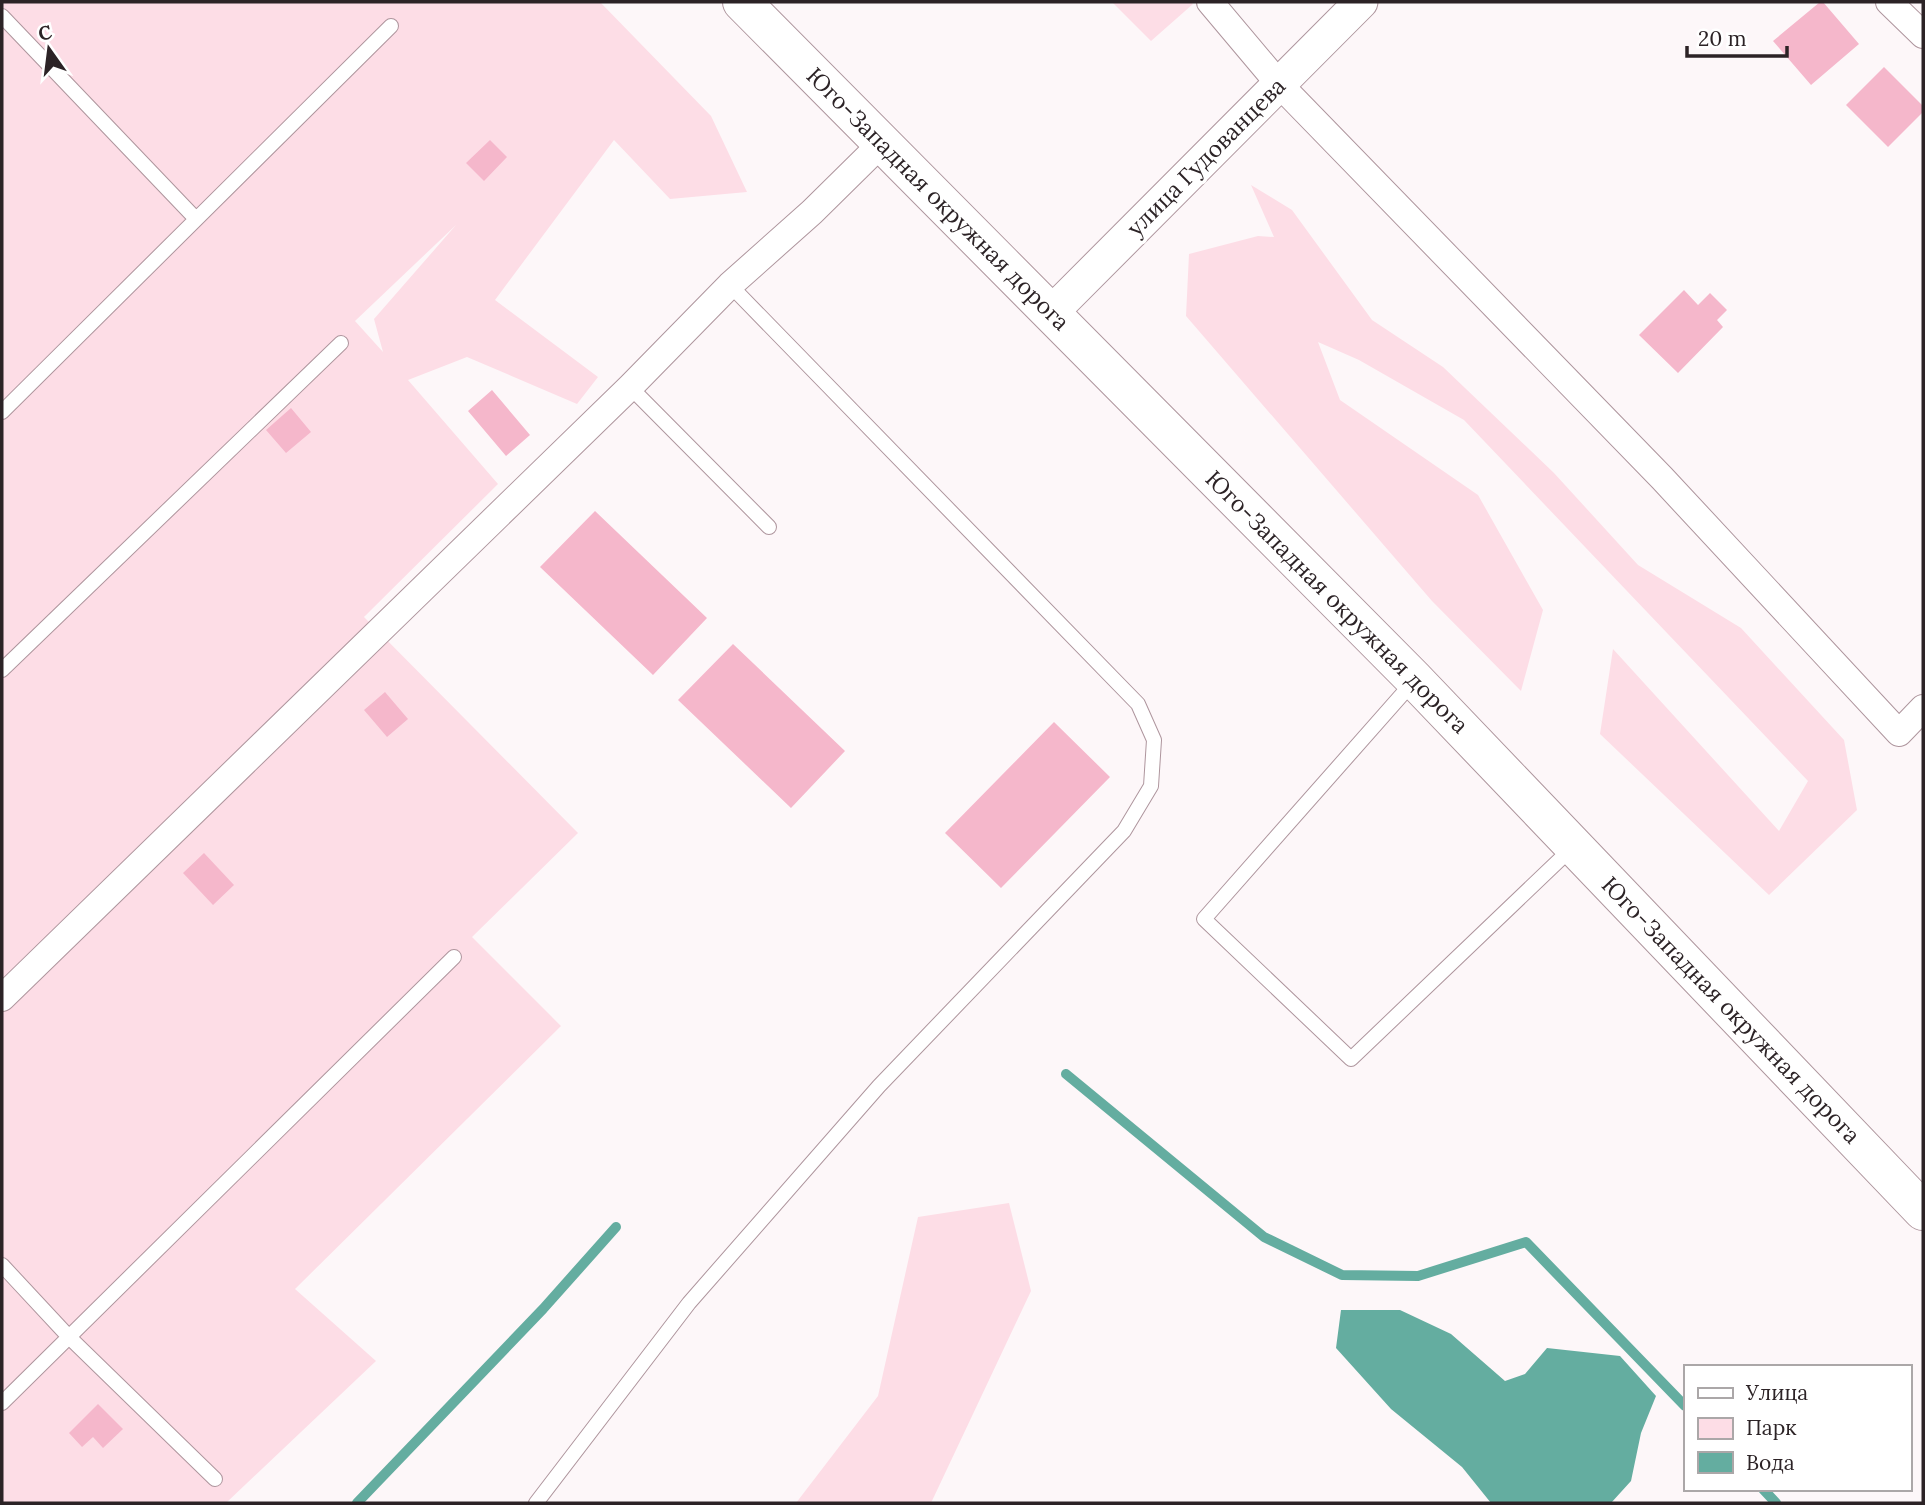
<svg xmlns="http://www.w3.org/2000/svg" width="1925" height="1505" font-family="Lora,serif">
<rect width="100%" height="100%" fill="#fdf7f9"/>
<path fill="#fddde6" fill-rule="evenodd" d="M2,2h598l111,114 36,76 -77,7 -56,-59 -119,160 103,77 -21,27 -110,-47 -59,23 90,104 -134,133 214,216 -106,104 89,89 -266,263 81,72 -150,142h-224zM456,225l-82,94 9,33 -28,-31z
M1112,2h79l2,2 -42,37z
M1251,185l41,25 80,110 71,47 111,106 84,92 103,63 103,112 13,70 -88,85 -169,-161 13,-85 166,182 29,-50 -344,-361 -105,-60 -41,-18 22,58 138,95 65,115 -22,81 -89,-90 -246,-285 3,-62 69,-18 16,1z
M1009,1203l22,88 -100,212h-135l82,-107 40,-179z"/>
<path fill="#64ada0" d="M1341,1310h59l51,24 54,47 20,-7 22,-26 73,8 36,40 -15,37 -10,48 -20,22h-120l-29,-36 -71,-58 -55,-61z"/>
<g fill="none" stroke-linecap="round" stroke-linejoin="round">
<path stroke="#64ada0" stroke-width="10" d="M1066,1074l198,163 78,38 76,1 108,-34 159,164
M1763,1489l13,14
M357,1503l186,-194 73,-82"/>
</g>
<path fill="#f5b7cb" d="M1820,2h3l36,42 -48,41 -38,-44z
M1884,67l39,39v6l-35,35 -42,-42z
M490,140l17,17 -23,24 -18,-18z
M1684,290l14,15 12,-12 17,17 -10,10 6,7 -45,46 -39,-38z
M492,390l38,45 -24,21 -38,-45z
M291,408l20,24 -25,21 -20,-23z
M595,511l112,107 -54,57 -113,-108z
M733,644l112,107 -54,57 -113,-108z
M385,692l23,27 -21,18 -23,-27z
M1054,722l56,55 -109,111 -56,-55z
M204,853l30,32 -21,20 -30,-32z
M98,1404l25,25 -20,19 -10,-11 -11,10 -13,-14z"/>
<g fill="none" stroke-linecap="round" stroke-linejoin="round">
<defs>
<path id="service" d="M2,16l194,203
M630,387l139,140
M2,412l389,-386
M2,670l339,-327
M1414,681l-210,238 147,140 222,-212
M2,1265l67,72 146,142
M2,1403l452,-446
M536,1503l153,-200 190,-217 245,-255 27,-45 3,-46 -16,-36 -408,-419"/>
<path id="minor" d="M1210,2l69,82 383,394 237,255 24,-25
M1889,2l34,33
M2,998l628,-611 100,-102 82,-73 70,-69"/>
<path id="tertiary" d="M1051,313l310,-311"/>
<path id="trunk" d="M742,2l672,677 509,532"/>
</defs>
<use href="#service" stroke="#ae959d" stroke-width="16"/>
<use href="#minor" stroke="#ae959d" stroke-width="28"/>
<use href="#tertiary" stroke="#ae959d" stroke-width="35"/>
<use href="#trunk" stroke="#ae959d" stroke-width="40"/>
<use href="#service" stroke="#fff" stroke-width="14"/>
<use href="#minor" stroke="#fff" stroke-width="26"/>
<use href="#tertiary" stroke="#fff" stroke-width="33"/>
<use href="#trunk" stroke="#fff" stroke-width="38"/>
</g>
<g text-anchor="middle" stroke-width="7" stroke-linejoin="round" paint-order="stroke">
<g font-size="23" fill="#2c2326" stroke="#fff">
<text transform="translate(1206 157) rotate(-45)" y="8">улица Гудованцева</text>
<text transform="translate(938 199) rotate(45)" y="8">Юго-Западная окружная дорога</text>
<text transform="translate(1337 602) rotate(45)" y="8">Юго-Западная окружная дорога</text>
<text transform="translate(1731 1010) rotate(46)" y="8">Юго-Западная окружная дорога</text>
</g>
</g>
<rect width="1925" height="1505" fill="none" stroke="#2c2326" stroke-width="7"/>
<rect x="1684" y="1365" width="228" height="126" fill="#ffffff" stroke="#aba7a8" stroke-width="2"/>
<rect x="1698" y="1388" width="35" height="10" fill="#ffffff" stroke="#aba7a8" stroke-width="2"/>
<text x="1746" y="1400" font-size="21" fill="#2c2326">Улица</text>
<rect x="1698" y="1418" width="35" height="21" fill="#fddde6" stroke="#aba7a8" stroke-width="2"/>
<text x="1746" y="1435" font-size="21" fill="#2c2326">Парк</text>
<rect x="1698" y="1452" width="35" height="21" fill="#64ada0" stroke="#aba7a8" stroke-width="2"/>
<text x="1746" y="1470" font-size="21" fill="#2c2326">Вода</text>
<g transform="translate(49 49) rotate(346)" stroke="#ffffff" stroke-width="5" paint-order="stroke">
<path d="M0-5L12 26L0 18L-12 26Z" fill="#2c2326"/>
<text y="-10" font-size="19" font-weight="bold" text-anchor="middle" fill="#2c2326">С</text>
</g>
<path d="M1687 46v10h100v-10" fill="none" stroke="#2c2326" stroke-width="3.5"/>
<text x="1698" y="46" font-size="21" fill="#2c2326" stroke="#ffffff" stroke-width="5" paint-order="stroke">20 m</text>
</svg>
